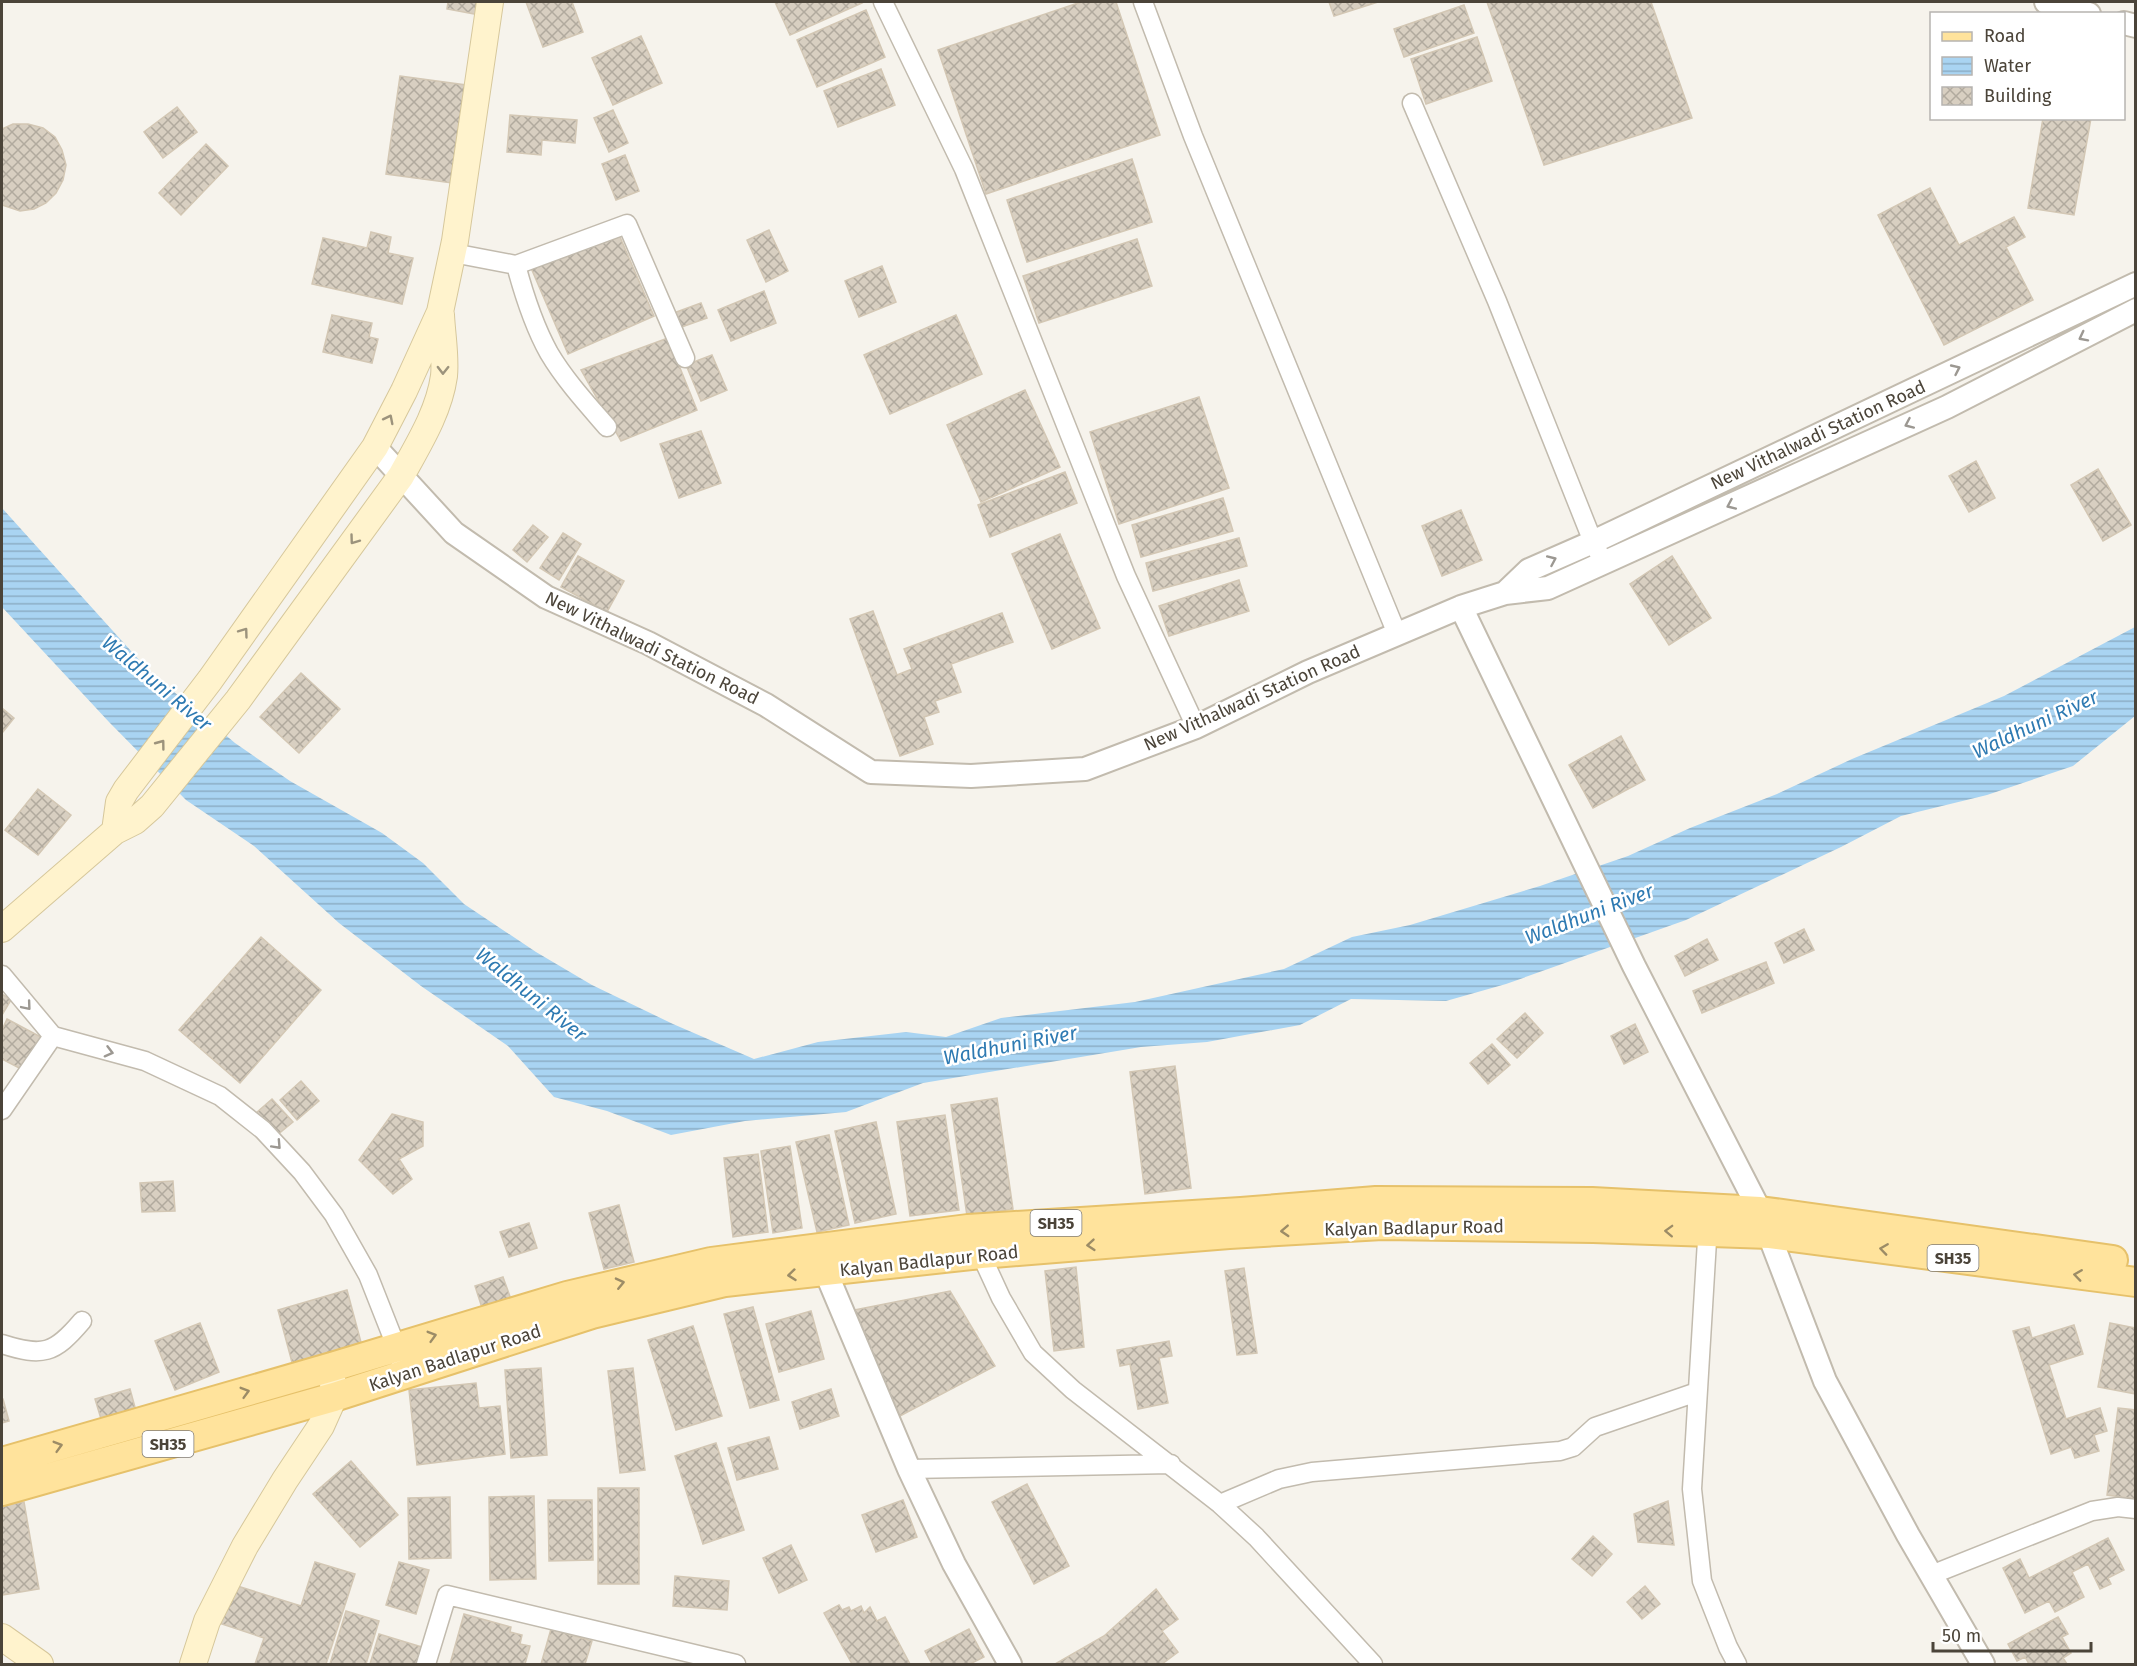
<svg xmlns="http://www.w3.org/2000/svg" width="2137" height="1666" font-family="'Fira Sans',sans-serif">
<defs>
<pattern id="water-rules" width="6" height="5" patternUnits="userSpaceOnUse" patternTransform="scale(1.5)"><rect width="6" height="5" fill="#a9d4f2"/><path d="M0 2.5h6" fill="none" stroke="#8caec5"/></pattern>
<pattern id="building-cross-hatch" width="8" height="8" patternUnits="userSpaceOnUse" patternTransform="scale(1.5)"><rect width="8" height="8" fill="#d8cfc1"/><path d="M0 0l8 8M0 8l8-8" fill="none" stroke="#b1aa9e"/></pattern>
</defs>
<rect width="100%" height="100%" fill="#f6f3ec"/>
<path fill="url(#water-rules)" d="M2,508l147,163 86,72 55,38 92,52 41,30 41,41 72,48 56,33 81,39 81,35 64,-17 88,-10 40,5 55,-19 134,-16 149,-33 68,-32 58,-12 130,-39 88,-30 62,-28 87,-34 75,-35 152,-63 131,-69v89l-62,50 -86,29 -86,21 -60,31 -155,73 -180,64 -60,17 -95,-2 -51,26 -93,17 -66,5 -218,36 -77,29 -101,9 -74,14 -64,-24 -53,-14 -46,-51 -87,-60 -82,-63 -85,-77 -68,-46 -77,-78 -107,-115z"/>
<path fill="url(#building-cross-hatch)" stroke="#d3c7b4" stroke-width="1.5" d="M448,2h34l-2,13 -33,-6z
M526,2h46l11,30 -40,15z
M775,2h86l1,1 -72,32z
M1081,2h35l44,133 -174,59 -48,-144z
M1329,2h49l-44,14z
M1487,2h164l41,116 -148,47z
M1464,5l10,28 -70,24 -10,-28z
M866,10l19,47 -68,30 -20,-47z
M641,36l21,47 -49,22 -21,-47z
M1477,37l15,44 -66,23 -15,-45z
M881,69l14,36 -57,22 -14,-36z
M400,76l66,9 -14,98 -66,-9z
M177,107l20,25 -34,26 -19,-26z
M613,110l15,33 -19,9 -15,-34z
M510,115l67,5 -2,23 -33,-3 -1,15 -34,-3z
M2043,118h48l-17,97 -46,-7z
M13,124h15l15,4 12,9 7,13 4,15 -3,15 -7,13 -10,10 -12,6 -14,2 -18,-6v-76z
M206,144l22,22 -47,49 -22,-22z
M625,155l14,36 -23,9 -14,-36z
M1132,159l20,63 -125,40 -20,-62z
M1930,188l29,57 55,-28 11,20 -19,10 27,53 -89,45 -66,-130z
M617,230l37,86 -86,38 -37,-86z
M769,230l19,41 -22,11 -19,-42z
M371,232l20,5 -3,16 25,5 -11,46 -90,-20 11,-46 44,10z
M1137,239l15,47 -113,37 -16,-47z
M882,266l14,36 -37,15 -14,-36z
M764,291l12,32 -45,18 -13,-31z
M701,303l6,15 -31,11 -5,-15z
M332,315l40,8 -3,14 9,2 -6,24 -49,-11z
M956,315l26,59 -92,40 -26,-59z
M668,338l29,72 -76,31 -40,-71z
M712,355l15,35 -26,11 -15,-36z
M1025,390l35,77 -79,35 -34,-77z
M1199,397l30,91 -110,36 -29,-92z
M701,431l20,52 -42,15 -19,-54z
M1976,461l19,37 -26,14 -20,-36z
M2098,469l33,56 -28,16 -32,-56z
M1065,472l12,31 -87,34 -12,-32z
M1223,498l10,33 -92,26 -9,-32z
M1461,510l21,50 -40,16 -20,-50z
M533,525l15,12 -21,25 -14,-12z
M563,533l18,11 -22,36 -19,-12z
M1060,534l40,94 -48,21 -40,-95z
M1239,538l8,28 -94,25 -7,-28z
M578,556l46,25 -17,31 -46,-25z
M1672,556l39,62 -42,27 -39,-61z
M1239,580l10,31 -80,25 -10,-30z
M873,611l24,64 15,-6 -8,-20 98,-36 11,29 -62,22 10,28 -26,9 4,11 -15,5 9,27 -33,12 -50,-137z
M301,673l39,36 -41,44 -39,-36z
M2,708l12,10 -12,15z
M1621,736l24,44 -52,28 -24,-43z
M38,789l33,26 -33,40 -33,-25z
M1804,929l10,21 -30,13 -9,-20z
M261,937l60,53 -81,93 -61,-53z
M1707,939l11,21 -33,16 -10,-20z
M1766,962l8,21 -72,30 -9,-22z
M2,994l9,6 -9,15z
M1525,1013l18,20 -26,25 -20,-19z
M7,1019l34,18 -18,33 -21,-11v-29z
M1635,1024l13,28 -24,12 -13,-28z
M1492,1044l18,21 -22,19 -18,-21z
M1175,1066l16,122 -46,6 -15,-122z
M301,1081l18,20 -22,19 -17,-20z
M997,1098l16,111 -46,7 -16,-111z
M272,1099l21,23 -17,14 -20,-23z
M392,1114l31,8v24l-24,13 13,20 -19,15 -34,-34z
M945,1115l14,95 -49,6 -13,-94z
M876,1122l20,92 -41,9 -20,-92z
M829,1135l20,90 -32,7 -21,-90z
M790,1146l12,82 -29,5 -12,-82z
M758,1154l10,78 -35,5 -9,-79z
M173,1181l2,30 -33,1 -2,-29z
M619,1205l15,57 -30,7 -15,-56z
M529,1223l8,25 -28,9 -9,-25z
M1076,1267l8,80 -30,4 -9,-80z
M1244,1268l13,85 -20,2 -12,-84z
M503,1277l10,28 -29,9 -9,-28z
M347,1290l15,56 -69,20 -15,-56z
M950,1291l45,75 -95,50 -56,-104z
M753,1307l26,93 -29,8 -26,-94z
M811,1311l13,48 -45,13 -13,-48z
M200,1323l19,49 -44,18 -20,-49z
M2110,1323l26,5v66l-38,-7z
M2074,1325l9,29 -34,11 17,54 34,-11 7,23 -13,4 5,16 -24,7 -4,-11 -20,7 -38,-123 16,-4 3,11z
M693,1326l29,90 -46,14 -28,-90z
M1169,1341l3,15 -13,2 9,45 -30,6 -8,-45 -10,2 -3,-16z
M541,1368l6,87 -36,3 -6,-88z
M633,1368l12,102 -25,3 -12,-102z
M476,1383l3,25 21,-2 5,48 -88,11 -8,-75z
M130,1389l9,33 -34,10 -10,-33z
M831,1389l8,27 -39,13 -8,-27z
M2,1399h1l6,22 -7,2z
M2118,1408l18,2 -1,89 -28,-4z
M769,1437l9,32 -41,11 -9,-32z
M716,1443l28,87 -41,14 -28,-88z
M351,1461l47,54 -38,32 -47,-53z
M1027,1484l42,82 -35,18 -42,-82z
M598,1488h41v96h-41z
M534,1496l2,83 -46,1 -1,-83z
M450,1497l1,61 -42,1 -1,-61z
M548,1500h44l1,60 -44,1z
M903,1500l14,37 -41,15 -14,-37z
M1668,1501l6,44 -36,-3 -4,-28z
M24,1502l15,87 -37,6v-89z
M1593,1536l19,18 -20,22 -20,-17z
M2108,1538l16,32 -16,8 3,6 -11,5 -12,-25 -16,8 12,25 -29,15 -6,-11 -24,12 -22,-45 17,-9 9,19z
M791,1545l16,35 -28,13 -16,-35z
M315,1562l40,12 -29,90h-71l9,-26 -45,-15 12,-39 70,22z
M399,1562l30,8 -13,44 -30,-9z
M675,1576l54,5 -2,29 -54,-4z
M1645,1586l15,18 -18,15 -15,-17z
M1156,1589l22,30 -16,12 16,21 -16,12h-107l49,-28z
M839,1605l3,5 7,-3 2,4 10,-5 3,7 6,-6 7,14 8,-4 25,47h-58l-28,-51z
M346,1611l33,10 -13,43h-36z
M464,1614l47,13 -1,5 12,3 -2,9 10,2 -5,18h-75z
M2058,1617l10,17 -6,3 9,16 -8,5 4,6h-38l-4,-7 -8,4 -9,-17z
M551,1629l41,12 -7,23h-44z
M969,1629l15,28 -14,7h-38l-7,-13z
M379,1634l43,13 -5,17h-47z"/>
<g fill="none" stroke-linecap="round" stroke-linejoin="round">
<defs>
<path id="minor" d="M883,2l81,167 162,407 70,151
M1143,2l50,134 204,498
M1412,103l85,198 96,241 11,21
M453,253l63,12 111,-41 58,134
M516,265c8,30 18,61 33,88 16,27 38,51 58,74
M2,975l51,61 92,25 75,35 43,34 39,42 32,43 34,60 28,71 2,11
M2,1110l51,-74
M1708,1224l-16,265 10,92 26,66 9,17
M977,1246l24,52 32,55 40,37 147,114 36,33 117,127
M2,1344c41,13 52,10 80,-23
M909,1469l262,-5
M1220,1504l59,-25 33,-7 248,-21 13,-4 22,-20 102,-35
M1931,1575l161,-64 26,-4 18,2
M426,1664l21,-69 289,69"/>
<path id="tertiary" d="M2046,2l43,12
M2124,23l12,3
M375,447l79,86 92,64 102,46 118,62 105,67 100,4 114,-7 111,-42 112,-55 153,-65 44,-14 43,-5 399,-181 189,-97
M1505,593l24,-23 64,-28 543,-258
M1461,607l173,359 126,245 65,170 83,154 75,129
M819,1256l90,213 45,95 56,100"/>
<path id="secondary" d="M115,831l4,-29 7,-12 84,-110 165,-233 29,-56 36,-79 15,-71 35,-239
M2,929l113,-98 20,-10 17,-15 86,-106 163,-224c17,-31 38,-64 43,-100 2,-19 -2,-41 -3,-61
M2,1637l38,27
M193,1664l14,-43 38,-75 40,-66 36,-54 13,-29 -1,-14"/>
<path id="primary" d="M2,1462l330,-95 235,-71 144,-34 257,-33 273,-17 135,-11 216,1 168,9 353,49
M2,1491l332,-94 258,-83 133,-32 256,-28 248,-20 153,-9 211,3 177,6 366,48"/>
</defs>
<use href="#minor" stroke="#c2bbae" stroke-width="21"/>
<use href="#tertiary" stroke="#c2bbae" stroke-width="26"/>
<use href="#secondary" stroke="#d6c79b" stroke-width="28"/>
<use href="#primary" stroke="#e6c16a" stroke-width="32"/>
<use href="#minor" stroke="#fff" stroke-width="18"/>
<use href="#tertiary" stroke="#fff" stroke-width="22"/>
<use href="#secondary" stroke="#fff3cd" stroke-width="26"/>
<use href="#primary" stroke="#ffe39c" stroke-width="28"/>
</g>
<defs><path id="oneway-chevron" d="M-2-3.5L2.5 0L-2 3.5" fill="none" stroke-width="1.6" stroke-linecap="round" stroke-linejoin="round" transform="scale(1.5)"/></defs>
<g stroke="#9c9892">
<use href="#oneway-chevron" transform="translate(2083 337) rotate(153)"/>
<use href="#oneway-chevron" transform="translate(1956 369) rotate(-25)"/>
<use href="#oneway-chevron" transform="translate(1909 424) rotate(156)"/>
<use href="#oneway-chevron" transform="translate(1731 505) rotate(156)"/>
<use href="#oneway-chevron" transform="translate(1552 560) rotate(-24)"/>
<use href="#oneway-chevron" transform="translate(27 1006) rotate(50)"/>
<use href="#oneway-chevron" transform="translate(109 1052) rotate(15)"/>
<use href="#oneway-chevron" transform="translate(277 1145) rotate(47)"/>
</g>
<g stroke="#9c937c">
<use href="#oneway-chevron" transform="translate(443 370) rotate(91)"/>
<use href="#oneway-chevron" transform="translate(389 419) rotate(-63)"/>
<use href="#oneway-chevron" transform="translate(354 540) rotate(126)"/>
<use href="#oneway-chevron" transform="translate(244 632) rotate(-54)"/>
<use href="#oneway-chevron" transform="translate(161 744) rotate(-53)"/>
</g>
<g stroke="#9c8c66">
<use href="#oneway-chevron" transform="translate(1285 1231) rotate(177)"/>
<use href="#oneway-chevron" transform="translate(1669 1231) rotate(-178)"/>
<use href="#oneway-chevron" transform="translate(1091 1245) rotate(175)"/>
<use href="#oneway-chevron" transform="translate(1884 1249) rotate(-172)"/>
<use href="#oneway-chevron" transform="translate(792 1275) rotate(174)"/>
<use href="#oneway-chevron" transform="translate(2078 1275) rotate(-172)"/>
<use href="#oneway-chevron" transform="translate(620 1283) rotate(-13)"/>
<use href="#oneway-chevron" transform="translate(432 1336) rotate(-16)"/>
<use href="#oneway-chevron" transform="translate(245 1392) rotate(-16)"/>
<use href="#oneway-chevron" transform="translate(58 1446) rotate(-16)"/>
</g>
<g text-anchor="middle" stroke-width="5" stroke-linejoin="round" paint-order="stroke">
<g fill="#fff" stroke="#817c74" stroke-width="1.5">
<rect x="1030.5" y="1210" width="51" height="26" rx="4.5"/>
<rect x="1927.5" y="1245" width="51" height="26" rx="4.5"/>
<rect x="142.5" y="1431" width="51" height="26" rx="4.5"/>
</g>
<g font-size="16" font-weight="bold" fill="#4b4439">
<text x="1056" y="1229">SH35</text>
<text x="1953" y="1264">SH35</text>
<text x="168" y="1450">SH35</text>
</g>
<g font-size="18" fill="#4b4439" stroke="#fff">
<text transform="translate(1818 435) rotate(-25)" y="6">New Vithalwadi Station Road</text>
<text transform="translate(652 648) rotate(26)" y="6">New Vithalwadi Station Road</text>
<text transform="translate(1252 698) rotate(-24)" y="6">New Vithalwadi Station Road</text>
<text transform="translate(1414 1228) rotate(-1)" y="6">Kalyan Badlapur Road</text>
<text transform="translate(929 1261) rotate(-6)" y="6">Kalyan Badlapur Road</text>
<text transform="translate(455 1358) rotate(-18)" y="6">Kalyan Badlapur Road</text>
</g>
<g font-size="20" font-style="italic" fill="#2e7ab2" stroke="#fff">
<text transform="translate(157 683) rotate(40)" y="7">Waldhuni River</text>
<text transform="translate(2035 724) rotate(-25)" y="7">Waldhuni River</text>
<text transform="translate(1589 914) rotate(-21)" y="7">Waldhuni River</text>
<text transform="translate(531 994) rotate(39)" y="7">Waldhuni River</text>
<text transform="translate(1010 1045) rotate(-11)" y="7">Waldhuni River</text>
</g>
</g>
<rect width="2137" height="1666" fill="none" stroke="#4b4439" stroke-width="6"/>
<rect x="1930" y="12" width="195" height="108" fill="#ffffff" stroke="#b7b4b0" stroke-width="1.5"/>
<rect x="1942" y="32" width="30" height="9" fill="#ffe39c" stroke="#b7b4b0" stroke-width="1.5"/>
<text x="1984" y="42" font-size="18" fill="#4b4439">Road</text>
<rect x="1942" y="57" width="30" height="18" fill="url(#water-rules)" stroke="#b7b4b0" stroke-width="1.5"/>
<text x="1984" y="72" font-size="18" fill="#4b4439">Water</text>
<rect x="1942" y="87" width="30" height="18" fill="url(#building-cross-hatch)" stroke="#b7b4b0" stroke-width="1.5"/>
<text x="1984" y="102" font-size="18" fill="#4b4439">Building</text>
<path d="M1933 1642v9h158v-9" fill="none" stroke="#4b4439" stroke-width="3"/>
<text x="1942" y="1642" font-size="18" fill="#4b4439" stroke="#ffffff" stroke-width="4.5" paint-order="stroke">50 m</text>
</svg>
